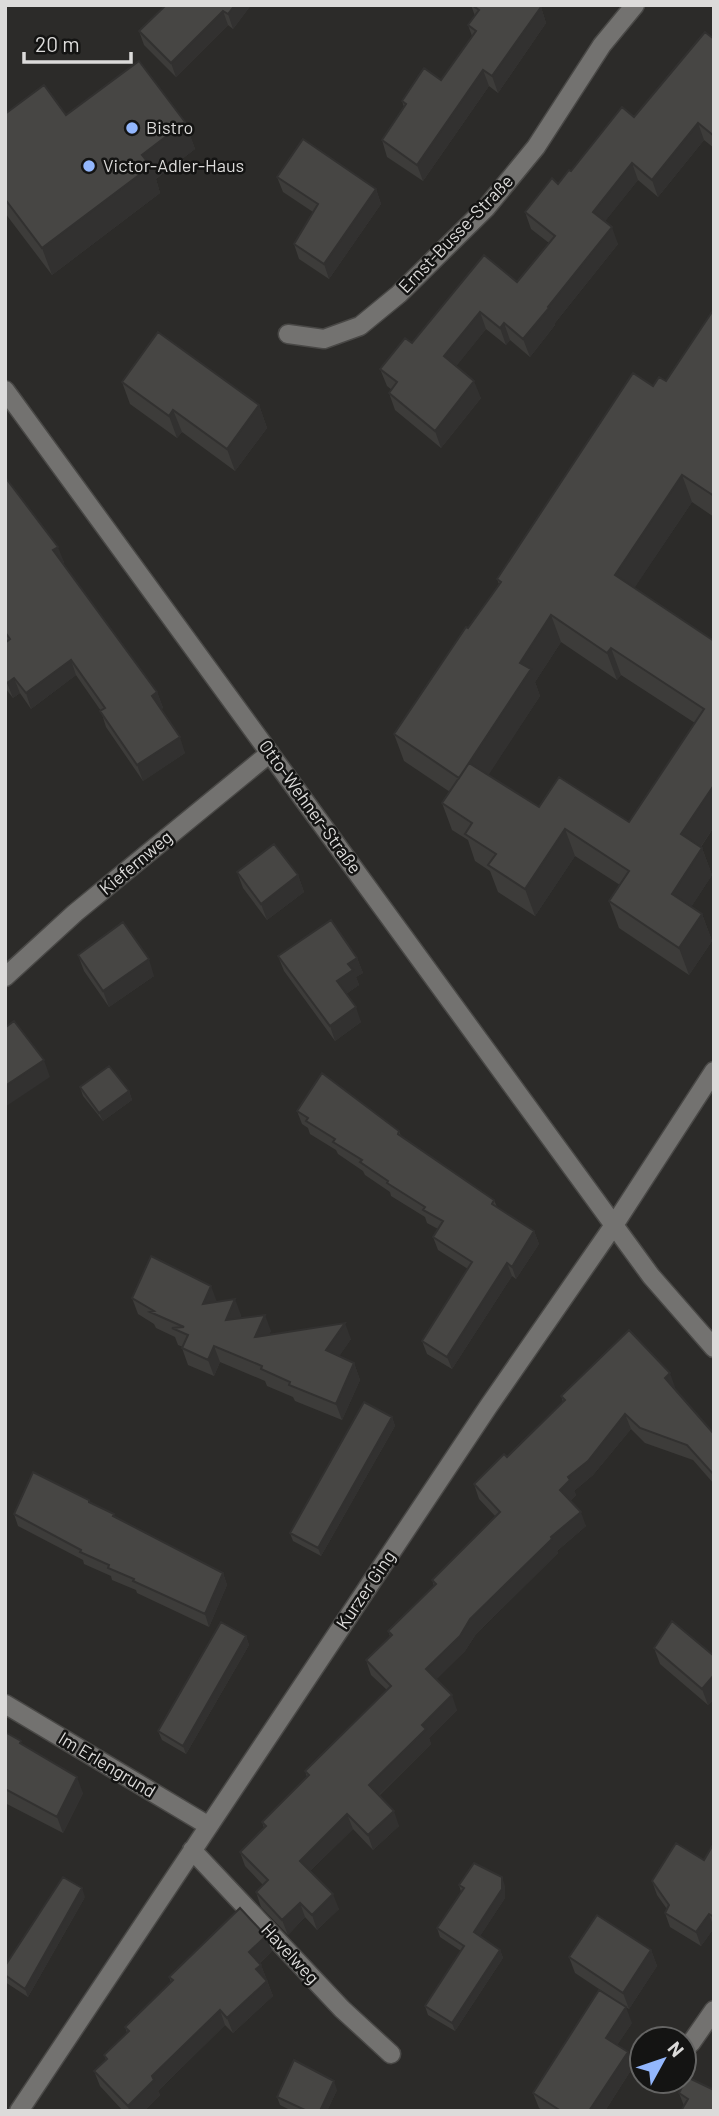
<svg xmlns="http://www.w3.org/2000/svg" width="719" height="2116" font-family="Barlow,sans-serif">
<rect width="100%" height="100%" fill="#2c2b29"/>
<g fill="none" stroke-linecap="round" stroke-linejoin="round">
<defs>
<path id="minor" d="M288,334l36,5 36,-13 39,-32 87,-86 50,-61 66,-102 33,-40
M5,390l646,886 63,72
M5,977l70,-64 195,-160
M5,1704l204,122
M192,1850l150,159 49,45
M691,2043l23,-33
M19,2111l469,-704 126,-182 100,-154"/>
</defs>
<use href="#minor" stroke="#494846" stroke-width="21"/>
<use href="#minor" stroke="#737270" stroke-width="18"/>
</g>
<path fill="#3d3c3a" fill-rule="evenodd" d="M251,5l-18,24 -5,-4 -52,52 -32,-32 -5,-14z
M471,5h68l2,2 5,16 -48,70 -9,-7 -66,95 -36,-24 -5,-17 22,-33 -2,-6 39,-21 31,-44 -4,-11 7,-9z
M714,39v109l-10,-8 -46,57 -20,-17 -33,41 13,23 -63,79v2l-25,32 -20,-17 -4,5 -20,-16 -30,37 25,32 -40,50 -46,-38 -6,-17 3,-3 -5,-4 -7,-17 32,-26 105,-61 32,-39 -18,-14 -6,-17 109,-95z
M5,114l61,1 119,7 10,27 -39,30 4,14 -108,82 -47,-62z
M277,177l99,12 5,15 -52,75 -30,-20 -5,-15 19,-32 -30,-20z
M714,309v208l-22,-15 -58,86 80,53v186l-13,20 1,1 10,27 -21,32 11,7 10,27 -23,34 -70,-47 -10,-27 11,-16 -45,-29 -40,60 -37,-24 -8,-21 -15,-10 -7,-21 -16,-10 -10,-27 8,-11 -46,-31 -10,-27 105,-150 -2,-5 156,-193 13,-5zM561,642l56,38 4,-5 74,48 -66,99 -90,-15 -51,-32 52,-79 -5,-14z
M122,382l137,23 8,23 -32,43 -53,-39 -5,6 -47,-34z
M5,477l59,85 -1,1 94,129 6,16 -2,1 24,44 -42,28 -37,-54 -5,-16 -25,-36 -45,34 -11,-16 -7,5 -8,-10v-45l2,-1 -2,-2z
M237,872l61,3 6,17 -37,28 -24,-32z
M78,955l76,21 -45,31 -25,-36z
M278,956l79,2 6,15 -7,4 3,8 -13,9 15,28 -26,19 -51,-70z
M80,1087l49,4 3,9 -29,21 -20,-25z
M297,1111l102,20 2,5 93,64 3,7 37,24 5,13 -23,35 -4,-3 -60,93 -25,-15 -5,-13 46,-72 -30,-19 -5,-13 5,-8 -11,-6 -2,-6 -34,-21 -1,-4 -25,-17 -2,-4 -25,-17 -2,-4 -26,-16 -2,-6 -6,-4z
M132,1298l85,4 24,13 -1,3 31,13 -2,3 82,5 -12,17 15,7 6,17 -18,40 -47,-19 -2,-4 -26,-11 -2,-5 -45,-19 -6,14 -26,-11 -6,-17 1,-1 -5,-2 -3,-8 -19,-9 -2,-4 -16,-10z
M675,1387l-1,2 40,45v50l-21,-24 -48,-17 -14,-14 -38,46 -19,16 2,4 -6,6 16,25 -29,25 1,2 -82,81 -11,17 -29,28 21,31 -28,28 2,6 -52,52 20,30 -26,24 -20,-21 -43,42 29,38 -22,21 -12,-13 -17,18 -27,-28 -5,-15 7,-7 -18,-19 -5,-14 24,-24 -2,-6 45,-45 -2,-6 82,-81 -16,-15 -5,-15 24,-24 -2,-5 46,-45 -2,-6 64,-63 -17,-18 -5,-15 33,-27 56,-55 -2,-6z
M392,1417l3,9 -74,130 -28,-15 -3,-8z
M90,1502l25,15 108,56 4,12 -18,42 -72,-34 -1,-3 -24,-10 -1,-4 -27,-12 -1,-4 -65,-34 -4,-12z
M246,1636l3,9 -63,109 -24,-14 -4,-9z
M654,1648l60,8v43l-6,6 -48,-41z
M5,1732l78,61 -20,40 -58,-30z
M714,1843v85l-13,18 -31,-19 -5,-14 2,-4 -10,-14 -5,-14 52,-21z
M459,1885l46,1v12l-25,38 20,14 3,8 -48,73 -27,-16 -3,-9 36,-55 -21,-14 -3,-9 24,-36z
M85,1897l-57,100 -23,-15v-16z
M266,1936l6,15 -12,12 1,2 12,31 -40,37 -8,-8 -67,66 2,4 -16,16h-21l-23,-25 -6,-15 12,-11 -2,-5 23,-22 -2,-6 46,-45 -2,-5z
M651,1950l6,16 -28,43 -54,-36 -6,-16z
M632,2023l-15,22 11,7 5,15 -28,44h-62l-4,-3 -6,-15z
M337,2090l-10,21h-35l-12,-6 -3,-8z
M714,2090l-30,16 -5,-13z"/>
<path fill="#323130" d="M235,5h16l-18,24 -5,-15z
M541,7l5,16 -48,70 -6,-17z
M223,11l5,14 -52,52 -5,-14z
M483,70l6,16 -66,95 -6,-16z
M185,122l10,27 -39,30 4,14 -108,82 -10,-27 100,-93z
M698,123l6,17 -46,57 -6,-17z
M632,163l6,17 -39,49 -6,-17z
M376,189l5,15 -52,75 -5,-15z
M612,227l6,17 -63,79v2l-25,32 -7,-18 25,-32z
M480,312l6,17 -35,44 -7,-17z
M504,323l6,17 -4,5 -6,-17z
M474,381l7,17 -40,50 -6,-17z
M259,405l8,23 -32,43 -8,-22z
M173,410l9,22 -5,6 -8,-22z
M682,475l10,27 -67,100 -10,-27z
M58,547l6,15 -5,4 -6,-16z
M551,615l10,27 -26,40 5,14 -71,109 -10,-27 61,-115z
M611,648l10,27 -4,5 -10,-27z
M71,660l5,15 -45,34 -5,-16z
M14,678l6,15 -7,5 -6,-15z
M157,692l6,16 -5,3 -6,-15z
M180,737l5,16 -42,28 -6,-16z
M714,785v42l-23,34 -10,-27z
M565,829l10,27 -40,60 -10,-27z
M702,848l10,27 -30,46 -10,-27z
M298,875l6,17 -37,28 -6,-16z
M702,914l10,27 -23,34 -10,-27z
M357,958l6,15 -7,4 3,8 -16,11 -6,-15 11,-17z
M149,959l5,17 -45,31 -6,-16z
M356,1007l5,15 -26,19 -5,-15z
M44,1060l6,17 -45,30v-21z
M129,1091l3,9 -29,21 -4,-8z
M534,1231l5,13 -23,35 -4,-12z
M507,1263l5,13 -60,93 -5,-12z
M211,1286l6,16 -14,2z
M235,1299l6,16 -9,22 -6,-17z
M265,1315l6,16 -10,22 -6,-16z
M345,1323l6,16 -19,28 -6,-17z
M214,1346l6,16 -6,14 -6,-16z
M354,1363l6,17 -18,40 -6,-16z
M670,1373l5,14 -5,6 -5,-15z
M625,1414l6,15 -38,46 -19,16 2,4 -10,10 -6,-15 8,-13z
M392,1417l3,9 -74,130 -3,-8z
M581,1512l5,14 -29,25 1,2 -82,81 -11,17 -33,33 -6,-15 44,-50 81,-82z
M223,1573l4,12 -18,42 -4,-13z
M246,1636l3,9 -63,109 -3,-8z
M714,1675v24l-6,6 -6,-16z
M452,1695l5,15 -28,28 2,6 -57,56 -5,-15 53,-60z
M77,1777l6,16 -20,40 -6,-16z
M394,1811l5,15 -26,24 -5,-15z
M347,1814l6,15 -47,46 -6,-14z
M502,1877l3,9v12l-28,43 -3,-9z
M82,1888l3,9 -57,100 -3,-8z
M333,1894l6,15 -22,21 -5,-15z
M300,1903l5,14 -17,18 -6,-15z
M709,1914l5,14 -13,18 -5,-14z
M266,1936l6,15 -17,16 -6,-15z
M500,1950l3,8 -48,73 -3,-8z
M651,1950l6,16 -28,43 -6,-16z
M261,1965l6,15 -11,-11z
M267,1981l6,15 -40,37 -6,-15z
M626,2007l6,16 -20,30 -6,-15z
M220,2010l5,15 -67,66 2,4 -16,16h-15l-1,-5 24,-30z
M628,2052l5,15 -28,44h-16z
M334,2081l3,9 -10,21h-7z"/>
<path fill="#474644" stroke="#323130" stroke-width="2" d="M166,5h69l-7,9 -5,-3 -52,52 -32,-32z
M472,5h67l2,2 -49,69 -9,-6 -66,95 -35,-25 24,-36 -4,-3 22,-33 17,12 35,-49 -8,-6 11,-15z
M705,32l9,7v97l-16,-13 -46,57 -20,-17 -39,49 19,15 -64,80 1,1 -26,31 -19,-16 -4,5 -20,-16 -36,44 30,25 -39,50 -46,-38 8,-11 -17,-13 25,-31 7,5 72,-88 33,27 38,-46 -30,-24 27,-34 6,6 11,-14 2,1 51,-64 12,10z
M139,61l46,61 -43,33 9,11 -109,82 -37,-49v-85l39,-29 22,30z
M303,139l73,50 -52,75 -30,-20 24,-40 -41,-27z
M714,309v187l-32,-21 -67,100 99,66v144l-33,49 21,14 -30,46 30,20 -23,34 -70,-47 20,-30 -64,-42 -40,60 -37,-24 8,-11 -31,-20 7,-11 -30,-20 27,-40 70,44 20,-30 70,45 75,-113 -93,-61 -4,5 -56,-38 -31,48 11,6 -72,109 -65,-44 72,-107 2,1 33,-46 -4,-3 136,-206 20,13 6,-9 7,4z
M158,332l101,73 -32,44 -54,-39 -4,6 -47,-34z
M5,477l53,70 -5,3 104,142 -5,4 28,41 -43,28 -37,-54 5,-3 -34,-48 -45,33 -12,-15 -7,5 -2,-2v-38l5,-4 -5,-7z
M274,844l24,31 -37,29 -24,-32z
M331,920l26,38 -9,6 5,6 -16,11 19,26 -26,19 -52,-70z
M123,922l26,37 -46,32 -25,-36z
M14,1021l30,39 -39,26v-61l1,2z
M109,1066l20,25 -30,22 -19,-26z
M322,1073l77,58 -1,3 96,66 -2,4 42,27 -22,36 -5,-4 -60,94 -25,-16 50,-79 -39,-25 10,-16 -20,-11 2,-3 -38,-24 1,-2 -28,-19 2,-2 -29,-18 2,-3 -29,-18 2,-3 -11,-7z
M151,1256l60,30 -8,18 32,-5 -9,21 39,-5 -10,22 90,-14 -19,27 28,13 -18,41 -47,-19 1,-3 -29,-13 1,-3 -48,-20 -6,14 -26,-12 6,-13 -16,-7 12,-1 -34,-15 4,-1 -22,-13z
M629,1330l41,43 -5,5 49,56v41l-27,-30 -47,-17 -15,-14 -37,47 -20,16 2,3 -10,10 21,22 -30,25 1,2 -82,80 -10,17 -34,33 26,26 -30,30 4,4 -57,56 25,26 -26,24 -21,-21 -47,47 33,33 -21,21 -12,-12 -18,17 -26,-28 12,-12 -28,-28 26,-26 -4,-4 47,-47 -4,-4 86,-85 -25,-26 26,-25 -4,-4 48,-47 -4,-4 68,-68 -26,-28 30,-30 3,3 58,-57 -4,-4z
M364,1402l28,15 -74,131 -28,-15z
M33,1472l56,28v2l25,12 -1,2 110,57 -18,41 -72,-33 1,-2 -26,-11 1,-3 -29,-13 1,-2 -67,-36z
M672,1621l42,35v19l-12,14 -48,-41z
M221,1622l25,14 -63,110 -25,-15z
M5,1732l16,9 -1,2 57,34 -20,40 -52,-28z
M676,1843l28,17 10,-17v74l-5,-3 -13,18 -31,-19 4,-8 -17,-24z
M474,1863l28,14v12l-28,43 26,18 -48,73 -27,-17 39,-60 -27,-18 27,-40 -5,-3z
M63,1877l19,11 -57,101 -20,-14v-9z
M240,1908l26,28 -17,16 12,13 -5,4 11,12 -40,37 -7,-8 -68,66 2,4 -26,26 -34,-35 13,-12 -3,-4 25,-24 -4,-4 48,-47 -4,-3z
M597,1915l54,35 -28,43 -54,-36z
M599,1990l27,17 -20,31 22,14 -39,59h-28l-28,-18z
M294,2060l40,21 -14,30h-13l-30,-14z
M687,2077l27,13v21h-33l7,-12 -9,-6z"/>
<g fill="#93b7fd" stroke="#141413" stroke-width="2.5">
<circle cx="132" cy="128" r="7"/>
<circle cx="89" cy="166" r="7"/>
</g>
<g text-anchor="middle" stroke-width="5" stroke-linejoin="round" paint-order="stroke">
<g font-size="18" fill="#dcdbda" stroke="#141413" text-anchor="start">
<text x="146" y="134">Bistro</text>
<text x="103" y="172">Victor-Adler-Haus</text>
</g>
<g font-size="18" fill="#dcdbda" stroke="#141413">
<text transform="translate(456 234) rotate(-46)" y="6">Ernst-Busse-Straße</text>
<text transform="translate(310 807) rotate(54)" y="6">Otto-Wehner-Straße</text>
<text transform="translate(136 863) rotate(-40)" y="6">Kiefernweg</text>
<text transform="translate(366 1590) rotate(-56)" y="6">Kurzer Ging</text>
<text transform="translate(107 1765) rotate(31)" y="6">Im Erlengrund</text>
<text transform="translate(290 1954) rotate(47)" y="6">Havelweg</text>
</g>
</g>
<rect width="719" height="2116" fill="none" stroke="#dcdbda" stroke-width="14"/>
<g transform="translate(663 2060) rotate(50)"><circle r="33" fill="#141413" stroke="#646463" stroke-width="2"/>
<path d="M0-5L12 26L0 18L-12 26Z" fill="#93b7fd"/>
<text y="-10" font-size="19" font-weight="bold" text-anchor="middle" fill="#dcdbda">N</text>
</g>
<path d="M24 52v10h107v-10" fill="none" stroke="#dcdbda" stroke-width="3.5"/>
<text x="35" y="52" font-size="21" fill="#dcdbda" stroke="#141413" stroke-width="5" paint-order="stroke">20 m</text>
</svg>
